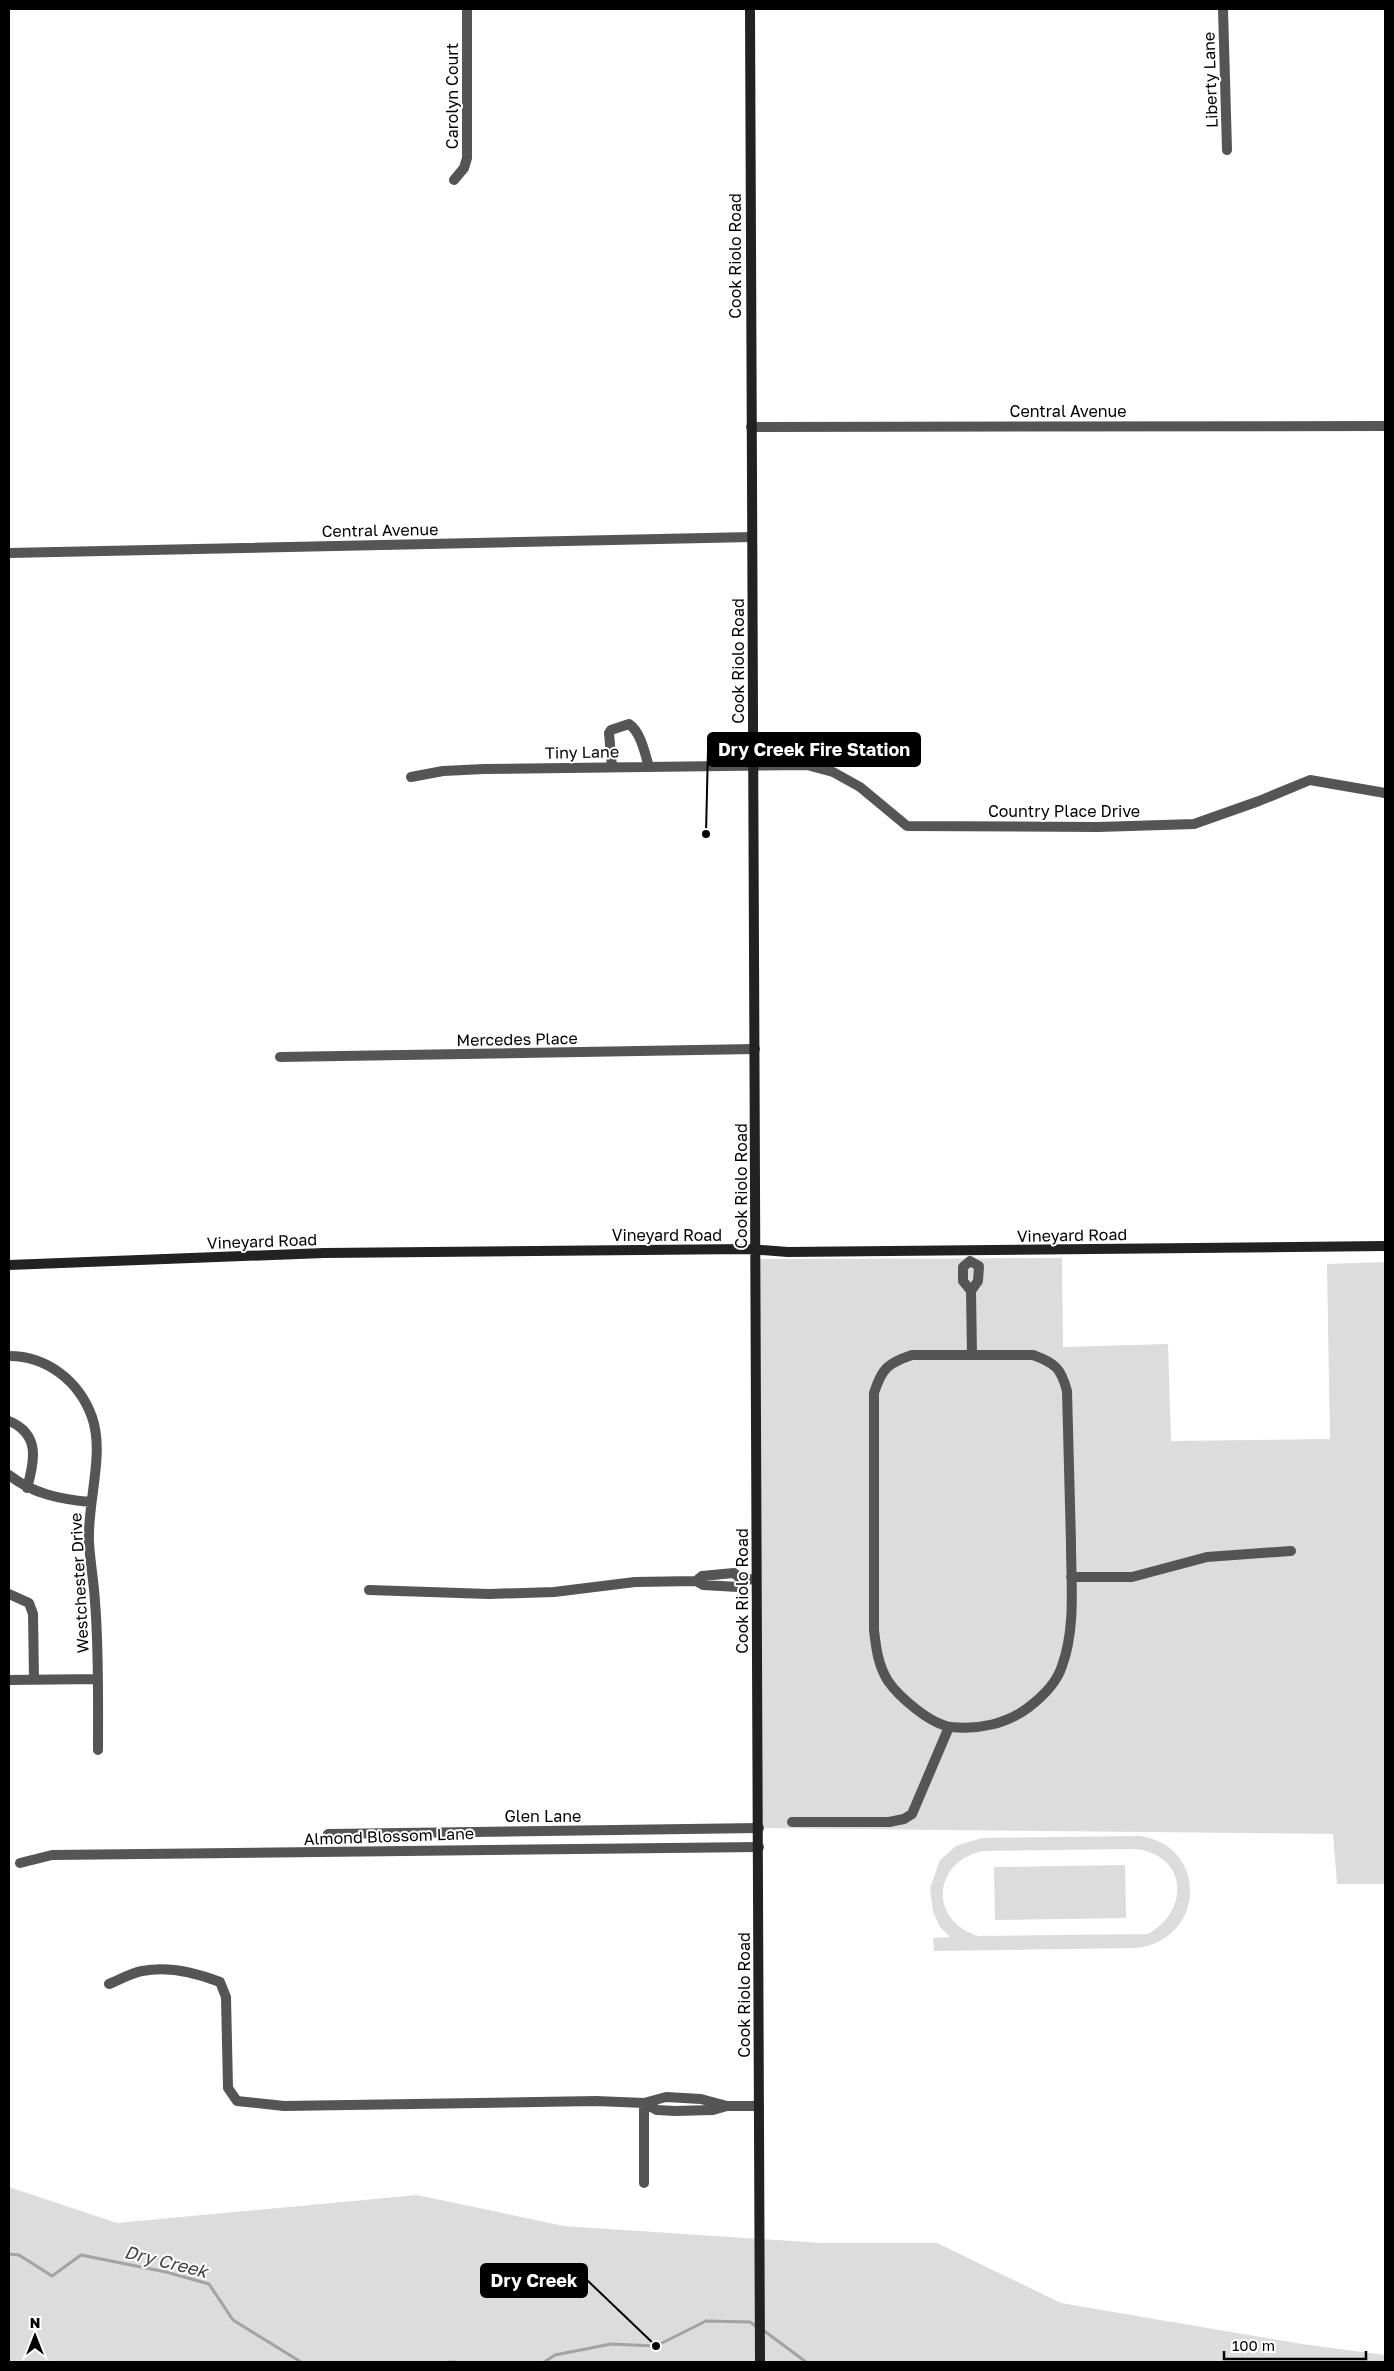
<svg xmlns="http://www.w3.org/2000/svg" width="1394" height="2371" font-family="'Golos Text',sans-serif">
<rect width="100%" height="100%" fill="#fff"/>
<path fill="#dcdcdc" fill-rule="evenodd" d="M1062,1258l1,89 105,-3 3,97 159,-2 -3,-175 58,-2v622h-48l-4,-50 -574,-6 -3,-569z
M1140,1836c69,10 66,104 -4,112l-202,3 -1,-13 17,-1 -10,-10 -7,-15 -3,-24 10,-28 16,-14 26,-8zM1134,1849c52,4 58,60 14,85l-170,2c-49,-15 -46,-73 4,-85z
M1125,1865l1,53 -131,2 -1,-53z
M9,2187l108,36 300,-28 147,31 257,17h116l124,60 241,41 83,11v7h-1376z"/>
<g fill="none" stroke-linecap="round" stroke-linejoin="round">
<path stroke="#a3a3a3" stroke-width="3" d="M9,2254l10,1 33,21 29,-21 85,17 43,12 24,36 68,42
M763,2330l43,32
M449,2362h6
M544,2362l11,-7 56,-11 45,2 50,-25 44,1 7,5"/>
<path stroke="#555" stroke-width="10" d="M1223,9l4,141
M454,180l10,-12 3,-10v-149
M751,427l634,-1
M9,553l743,-16
M612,767l-3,-34 2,-3 18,-6c12,8 16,30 20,43
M411,777l32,-6 41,-2 323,-4 26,7 27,15 47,39 191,1 96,-3 65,-23 51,-21 75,13
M280,1057l475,-8
M970,1261l-7,6v14l8,10 1,64
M970,1261l9,5 -1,15 -7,10
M912,1355h121c22,8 28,13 34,36 1,51 3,101 4,152 0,40 5,85 -9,123 -5,16 -20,31 -33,41 -22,17 -51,23 -78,20 -21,-3 -52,-30 -63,-46 -10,-16 -12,-33 -14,-51v-237c8,-25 14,-30 38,-38z
M9,1356c38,0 70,25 83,61 13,37 -5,86 -3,125 1,20 5,40 6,60 4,49 3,99 3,148
M9,1421c31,13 26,39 18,67
M9,1475c24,19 51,24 81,27
M1071,1577h61l75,-20 84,-6
M742,1580l-4,7 -35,-2 -7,-4 6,-5 32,-3 8,7 14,-1
M369,1590l120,4 65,-2 81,-10 61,-1
M9,1594l20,9 4,11 1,65
M9,1680l89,-1
M792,1822h97l15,-3 8,-5 37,-87
M328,1834l431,-6
M20,1863l32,-8c236,-1 471,-7 707,-8
M109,1984c10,-4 22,-11 33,-13 25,-5 55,2 78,11l6,15 2,91 9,13 47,5 312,-5 48,2 22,-6 35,2 26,7
M644,2103l13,7 18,1 38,-1 14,-4h32
M644,2183v-80"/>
<path stroke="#222" stroke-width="10" d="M750,9l10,2353
M9,1265l315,-12 423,-4 41,3 597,-6"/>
</g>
<g text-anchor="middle" stroke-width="4" stroke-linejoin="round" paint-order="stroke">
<g font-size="16" fill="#000" stroke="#fff">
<text transform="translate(1210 80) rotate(-92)" y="6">Liberty Lane</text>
<text transform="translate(452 96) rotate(-90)" y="6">Carolyn Court</text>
<text transform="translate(735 256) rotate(-90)" y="6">Cook Riolo Road</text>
<text x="1068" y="417">Central Avenue</text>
<text transform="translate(380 530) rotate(-1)" y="6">Central Avenue</text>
<text transform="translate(738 661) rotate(-90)" y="6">Cook Riolo Road</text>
<text transform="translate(582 752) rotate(-1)" y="6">Tiny Lane</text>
<text x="1064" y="817">Country Place Drive</text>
<text transform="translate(517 1039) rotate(-1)" y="6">Mercedes Place</text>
<text transform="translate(741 1186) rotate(-90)" y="6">Cook Riolo Road</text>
<text x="667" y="1241">Vineyard Road</text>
<text transform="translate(1072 1235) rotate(-1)" y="6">Vineyard Road</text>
<text transform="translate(262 1241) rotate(-2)" y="6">Vineyard Road</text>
<text transform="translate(79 1583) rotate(-93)" y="6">Westchester Drive</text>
<text transform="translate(742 1591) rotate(-90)" y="6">Cook Riolo Road</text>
<text x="543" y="1822">Glen Lane</text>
<text transform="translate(389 1836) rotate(-2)" y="6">Almond Blossom Lane</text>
<text transform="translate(744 1995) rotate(-90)" y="6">Cook Riolo Road</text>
</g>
<g font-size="18" font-style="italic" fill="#444" stroke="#fff">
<text transform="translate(166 2262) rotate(14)" y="6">Dry Creek</text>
</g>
</g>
<path fill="none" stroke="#000" stroke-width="2" d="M706 834L708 749M656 2346L587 2280"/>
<g fill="#000" stroke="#fff" stroke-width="2">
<circle cx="706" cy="834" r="5"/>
<circle cx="656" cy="2346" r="5"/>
</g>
<g fill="#000" stroke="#000" stroke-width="2">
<rect x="708" y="733" width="212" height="33" rx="5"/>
<rect x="481" y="2264" width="106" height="33" rx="5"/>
</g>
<g font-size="18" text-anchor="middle" font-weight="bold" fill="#fff">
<text x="814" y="756">Dry Creek Fire Station</text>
<text x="534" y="2287">Dry Creek</text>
</g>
<rect width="1394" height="2371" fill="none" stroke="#000000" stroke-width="20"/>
<g transform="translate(35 2336)" stroke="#ffffff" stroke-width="4" paint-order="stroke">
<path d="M0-4L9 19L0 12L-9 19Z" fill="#000000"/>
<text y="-8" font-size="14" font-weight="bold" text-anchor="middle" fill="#000000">N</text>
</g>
<path d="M1224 2351v8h142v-8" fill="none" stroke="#000000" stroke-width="2.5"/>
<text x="1232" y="2351" font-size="15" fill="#000000" stroke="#ffffff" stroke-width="4" paint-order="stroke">100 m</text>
</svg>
